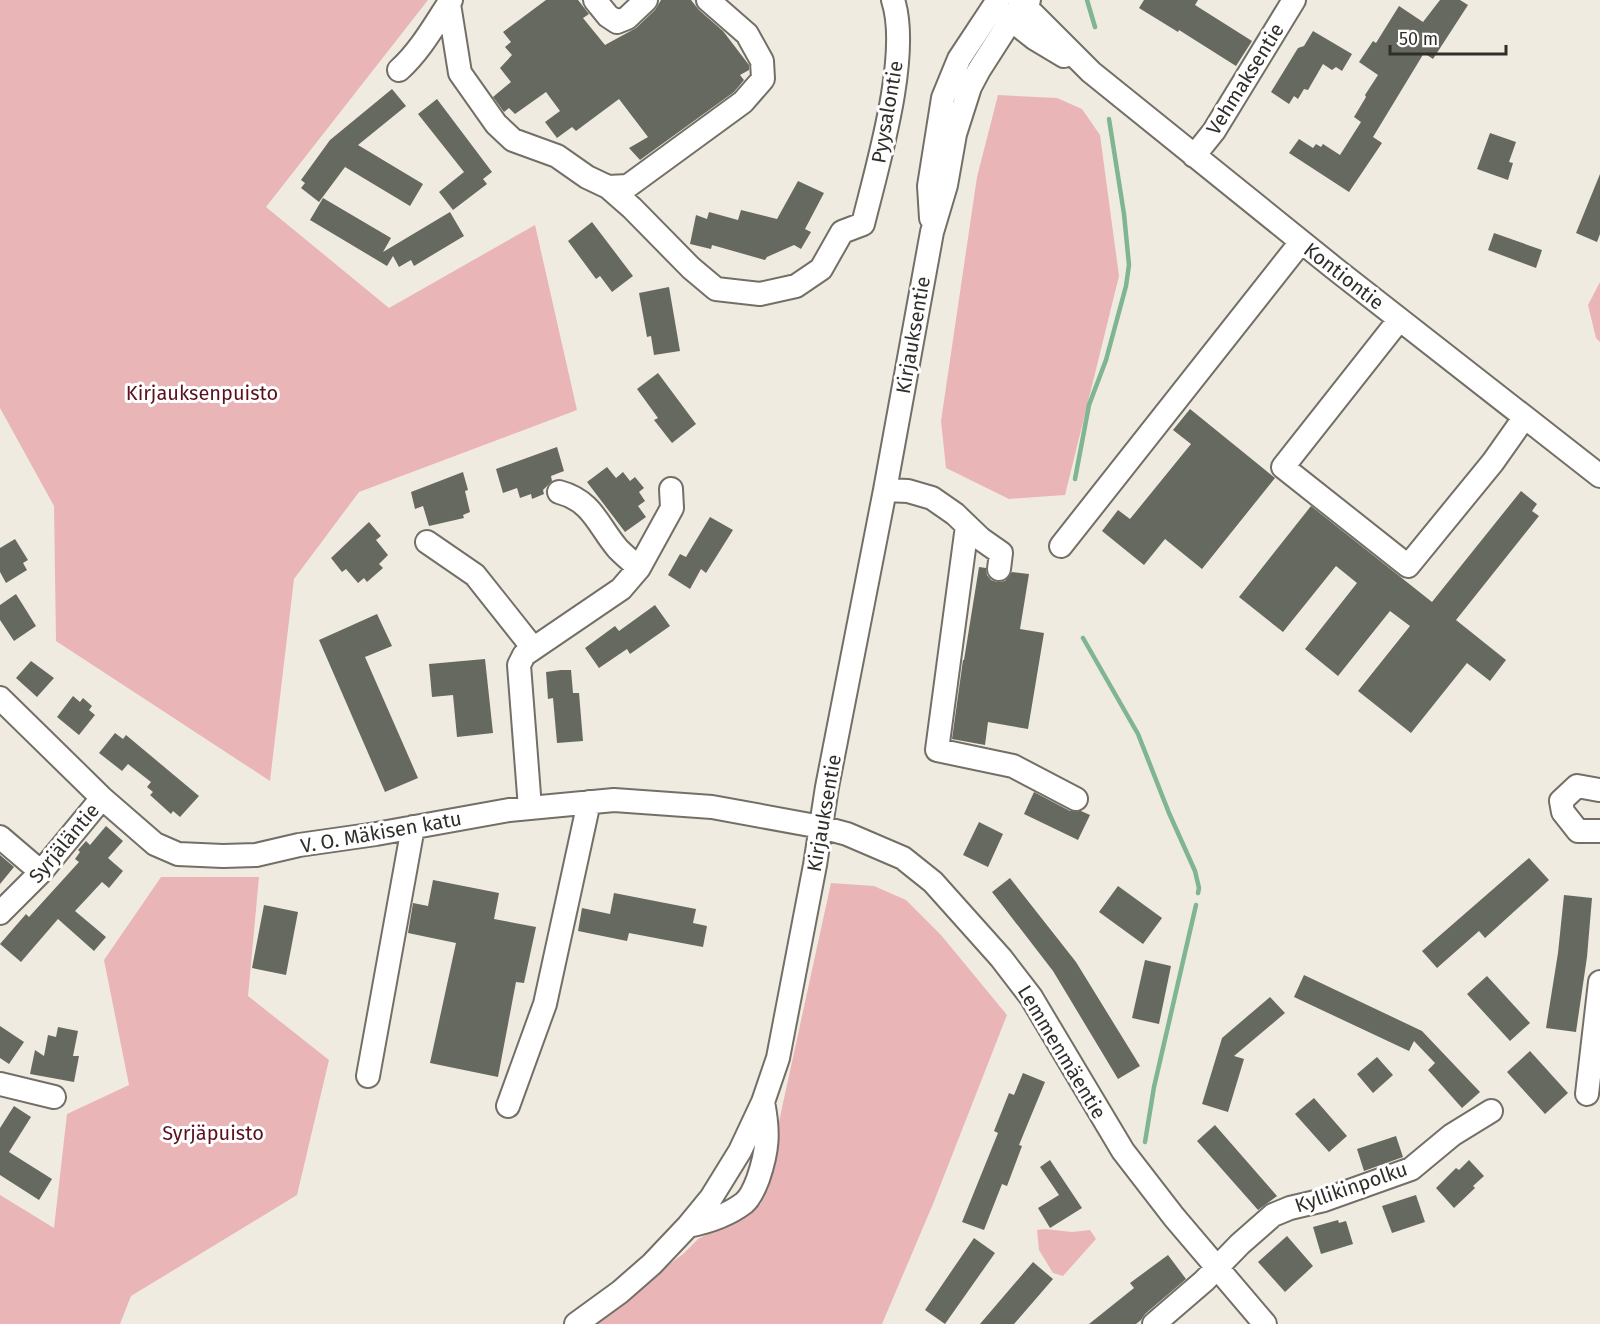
<svg xmlns="http://www.w3.org/2000/svg" width="1600" height="1324" font-family="'Fira Sans',sans-serif">
<rect width="100%" height="100%" fill="#f0ebe1"/>
<path fill="#eab5b7" d="M0,0h428l-162,207 123,101 146,-83 42,185 -218,82 -65,87 -24,202 -214,-140 -2,-135 -54,-98z
M998,95l59,3 25,11 18,26 19,141 -54,219 -56,4 -63,-31 -5,-47 36,-244z
M1600,282v60l-4,-4 -8,-33z
M161,877h98l-11,119 81,64 -32,135 -166,101 -11,28h-120v-129l54,33 13,-114 62,-29 -25,-125z
M831,883l43,3 32,14 35,35 66,80 -74,189 -51,120h-292l93,-70 15,-15 63,-35z
M1045,1229l27,3 18,-2 6,9 -33,37 -10,-3 -14,-23 -2,-20z"/>
<g fill="none" stroke-linecap="round" stroke-linejoin="round">
<path stroke="#7fb590" stroke-width="4.5" d="M1087,0l8,27
M1075,479l14,-74 17,-45 20,-74 3,-21 -5,-51 -15,-95
M1083,638l55,96 31,79 26,58 4,17 -1,5
M1145,1142l9,-55 42,-182"/>
</g>
<path fill="#66695f" d="M546,0h32l11,14 -6,4 22,27 31,-17 19,-18 6,-10h30l8,10 24,21 26,34v5l-9,5 4,5 -10,12 -94,68 -11,-12 19,-11 -29,-38 -43,32 -4,-4 -15,11 -12,-16 15,-11 -14,-19 -31,22 -6,-6 -5,4 -11,-15 18,-15 -11,-14 12,-13 -7,-8 6,-5 -8,-10z
M1144,0h54l-3,5 57,36 -16,25 -57,-36 -1,2 -39,-24z
M1440,0h20l8,5 -35,54 -9,-6 -51,84 9,6 -33,49 -60,-39 10,-14 14,9 3,-4 5,3 2,-3 17,11 21,-33 -7,-5 12,-20 -1,-2 13,-20 -19,-13 14,-21 3,2 23,-37 24,16z
M1313,31l39,23 -10,17 -6,-4 -4,3 -9,-6 -15,26 -4,-1 -6,10 -4,-3 -5,8 -18,-12 27,-44 6,-2z
M392,89l14,17 -48,39 65,39 -13,22 -65,-39 -26,35 -18,-14 4,-5 -4,-3 29,-40z
M437,99l55,73 -9,7 4,5 -34,26 -14,-18 25,-20 -46,-58z
M1490,133l26,9 -7,20 4,1 -5,17 -31,-11z
M1600,174v60l-3,8 -21,-9z
M798,181l26,12 -19,36 6,3 -10,17 -7,-4 -27,12 -2,3 -53,-15 -1,4 -21,-5 6,-29 11,4 2,-7 29,8 3,-10 36,9z
M323,198l68,40 -8,14 67,-40 14,24 -50,30 -3,-6 -12,7 -6,-11 -6,10 -77,-46z
M592,222l41,54 -21,16 -12,-16 -4,3 -28,-38z
M1494,233l48,17 -6,18 -48,-18z
M669,287l11,64 -26,4 -3,-19 -4,1 -8,-44z
M658,373l38,51 -24,19 -18,-23 4,-2 -21,-29z
M1190,409l85,69 -73,91 -37,-30 -21,26 -42,-34 16,-21 12,9 61,-75 -18,-14z
M557,447l7,24 -13,5 1,5 -9,9 1,4 -12,5 -1,-5 -11,4 -3,-10 -14,5 -7,-24z
M607,467l9,11 7,-6 7,9 5,-4 9,11 -5,4 6,9 -7,5 8,11 -21,15 -38,-50z
M463,472l5,18 -3,1 5,21 -7,3 1,3 -35,8 -6,-20 -8,3 -4,-17z
M1521,491l16,13 -5,7 7,5 -83,104 50,40 -16,21 -23,-18 -56,70 -53,-42 52,-65 -20,-15 -52,65 -33,-27 52,-66 -21,-17 -53,66 -44,-35 72,-91 121,96z
M710,517l23,13 -27,43 -5,-4 -11,20 -22,-14 12,-21 6,3z
M369,522l12,14 -5,4 12,15 -9,9 4,4 -16,14 -3,-4 -6,5 -12,-14 -4,3 -11,-14z
M15,539l13,21 -5,3 4,7 -21,13 -6,-11v-24z
M979,567l7,1 1,7 4,5 6,2 8,-1 7,-9 17,2 -9,55 24,4 -16,96 -40,-7 -3,23 -33,-6 11,-79h1z
M16,594l20,32 -22,15 -14,-21v-15z
M655,605l15,21 -40,28 -3,-5 -28,19 -14,-20 30,-22 4,5z
M377,614l15,32 -27,11 53,121 -33,14 -66,-152z
M485,659l8,74 -36,4 -4,-42 -21,2 -3,-33z
M31,661l23,17 -17,19 -21,-19z
M561,670h10l2,23h6l4,48 -26,2 -4,-45 -5,1 -2,-27z
M73,696l7,6 3,-4 9,8 -3,4 6,5 -16,20 -22,-18z
M115,733l8,6 3,-4 73,61 -19,21 -7,-6 -2,3 -21,-19 3,-3 -6,-5 4,-5 -23,-18 -6,7 -23,-18z
M1034,792l36,19h11l9,4 -12,25 -54,-26z
M979,822l24,12 -15,33 -25,-12z
M106,826l17,15 -15,17 15,13 -14,17 -7,-6 -27,29 31,26 -12,14 -36,-32 -37,43 -21,-18 26,-30 3,3 50,-55 -4,-3 5,-7 -2,-2 8,-9 4,4z
M0,855l14,12 -14,17z
M1529,858l20,22 -64,58 -6,-7 -42,37 -15,-17z
M1010,878l66,84 64,104 -22,13 -65,-108 -61,-79z
M433,880l66,13 -5,26 42,8 -12,56 -8,-1 -18,95 -68,-14 26,-120 -48,-10 5,-30 15,3z
M1118,886l44,32 -19,26 -44,-32z
M614,893l82,16 -3,14 14,3 -4,21 -74,-14 -2,8 -49,-10 4,-23 28,6z
M1564,895l28,3 -5,59 -11,75 -30,-4 12,-75z
M264,905l34,7 -12,63 -34,-7z
M1145,960l26,6 -12,58 -27,-6z
M1304,975l118,56 58,61 -18,16 -34,-38 7,-7 -21,-22 -5,10 -115,-54z
M1487,976l43,47 -20,18 -43,-47z
M1270,997l15,16 -51,43 10,3 -16,53 -26,-8 20,-66z
M0,1026l24,16 -15,22 -9,-6z
M58,1027l20,4 -5,25h6l-5,26 -44,-8 5,-24 9,6 4,-21 8,2z
M1530,1051l38,42 -23,21 -38,-42z
M1377,1057l16,18 -20,18 -16,-19z
M1023,1073l22,9 -26,63 3,1 -15,40 -5,-2 -18,46 -22,-8 36,-89 -4,-2 15,-38 5,2z
M1314,1098l33,38 -18,16 -34,-38z
M14,1106l17,11 -22,35 43,27 -13,21 -39,-25v-47z
M1215,1125l62,71 -19,14 -61,-69z
M1396,1136l7,21 -39,14 -7,-22z
M1050,1160l32,48 -32,20 -12,-20 21,-13 -19,-28z
M1469,1160l15,16 -11,10 2,2 -21,20 -18,-20 20,-20 3,2z
M1416,1195l9,27 -33,11 -10,-27z
M1338,1220l1,3 7,-2 7,23 -32,10 -8,-27z
M1287,1236l26,30 -28,26 -27,-30z
M974,1238l21,15 -50,71 -20,-14z
M1168,1255l18,24 -41,35 -4,6 -5,4h-47l45,-36 -4,-5z
M1033,1262l20,17 -39,45h-34z"/>
<g fill="none" stroke-linecap="round" stroke-linejoin="round">
<defs>
<path id="minor" d="M595,0l13,16 9,6 10,-4 19,-18
M1019,0l72,72 243,196 266,208
M449,4l11,69 36,51 17,16 44,16 30,21 21,10 24,21 59,60 25,21 44,5 36,-8 25,-17 21,-37 21,-8c14,-57 48,-169 30,-224
M1000,11l34,27 30,18
M399,70c22,-20 36,-46 52,-70
M1194,156l20,-25 80,-131
M608,187l20,-1 115,-84 20,-23 -1,-18 -15,-27 -39,-34
M931,218l-2,-32 14,-88 16,-39 39,-59
M1399,320l-116,147 125,99 85,-104 31,-44
M885,490l23,1 24,7 23,16 26,25 20,14 -2,16
M559,492c34,9 39,34 59,57 7,7 14,13 21,19
M967,526l-30,224 76,16 63,33
M427,542l48,33 58,73
M1061,546l240,-304
M0,698l102,100 53,46 23,10 45,2 33,-1 43,-10 77,-11 133,-24 105,-10 98,7 109,20 26,7 56,24 30,24 68,76 30,39 92,154 51,66 91,107
M1599,790l-22,-4 -16,15 2,11 15,19h22
M530,808l-11,-143 5,-10 97,-66 18,-21 33,-60 -1,-19
M0,837l41,35
M0,913l41,-41 61,-74
M368,1076l45,-249
M0,1084l54,13
M1587,1094l13,-112
M508,1106l37,-102 44,-202
M688,1226c20,-4 39,-10 56,-23 6,-5 11,-16 14,-24 10,-29 11,-47 5,-77
M576,1324l44,-32 32,-28 36,-38 23,-28 29,-47 23,-49 15,-44 37,-193 12,-78 58,-297 47,-258 14,-47 9,-51 15,-47 9,-17 32,-50 18,-20
M1154,1324l50,-43 36,-37 33,-29 17,-7 34,-8 87,-31 41,-34 39,-24"/>
</defs>
<use href="#minor" stroke="#736f66" stroke-width="26"/>
<use href="#minor" stroke="#fff" stroke-width="22"/>
</g>
<g text-anchor="middle" stroke-width="6" stroke-linejoin="round" paint-order="stroke">
<g font-size="20" fill="#302e2a" stroke="#fff">
<text transform="translate(1245 79) rotate(-58)" y="7">Vehmaksentie</text>
<text transform="translate(887 112) rotate(-80)" y="7">Pyysalontie</text>
<text transform="translate(1344 276) rotate(38)" y="7">Kontiontie</text>
<text transform="translate(913 335) rotate(-80)" y="7">Kirjauksentie</text>
<text transform="translate(824 813) rotate(-80)" y="7">Kirjauksentie</text>
<text transform="translate(381 832) rotate(-10)" y="7">V. O. Mäkisen katu</text>
<text transform="translate(64 843) rotate(-50)" y="7">Syrjäläntie</text>
<text transform="translate(1062 1052) rotate(59)" y="7">Lemmenmäentie</text>
<text transform="translate(1351 1187) rotate(-19)" y="7">Kyllikinpolku</text>
</g>
<g font-size="20" fill="#5c101e" stroke="#fff">
<text x="202" y="400">Kirjauksenpuisto</text>
<text x="213" y="1140">Syrjäpuisto</text>
</g>
</g>
<path d="M1390 45v9h116v-9" fill="none" stroke="#302e2a" stroke-width="3"/>
<text x="1399" y="45" font-size="18" fill="#302e2a" stroke="#ffffff" stroke-width="4.5" paint-order="stroke">50 m</text>
</svg>
